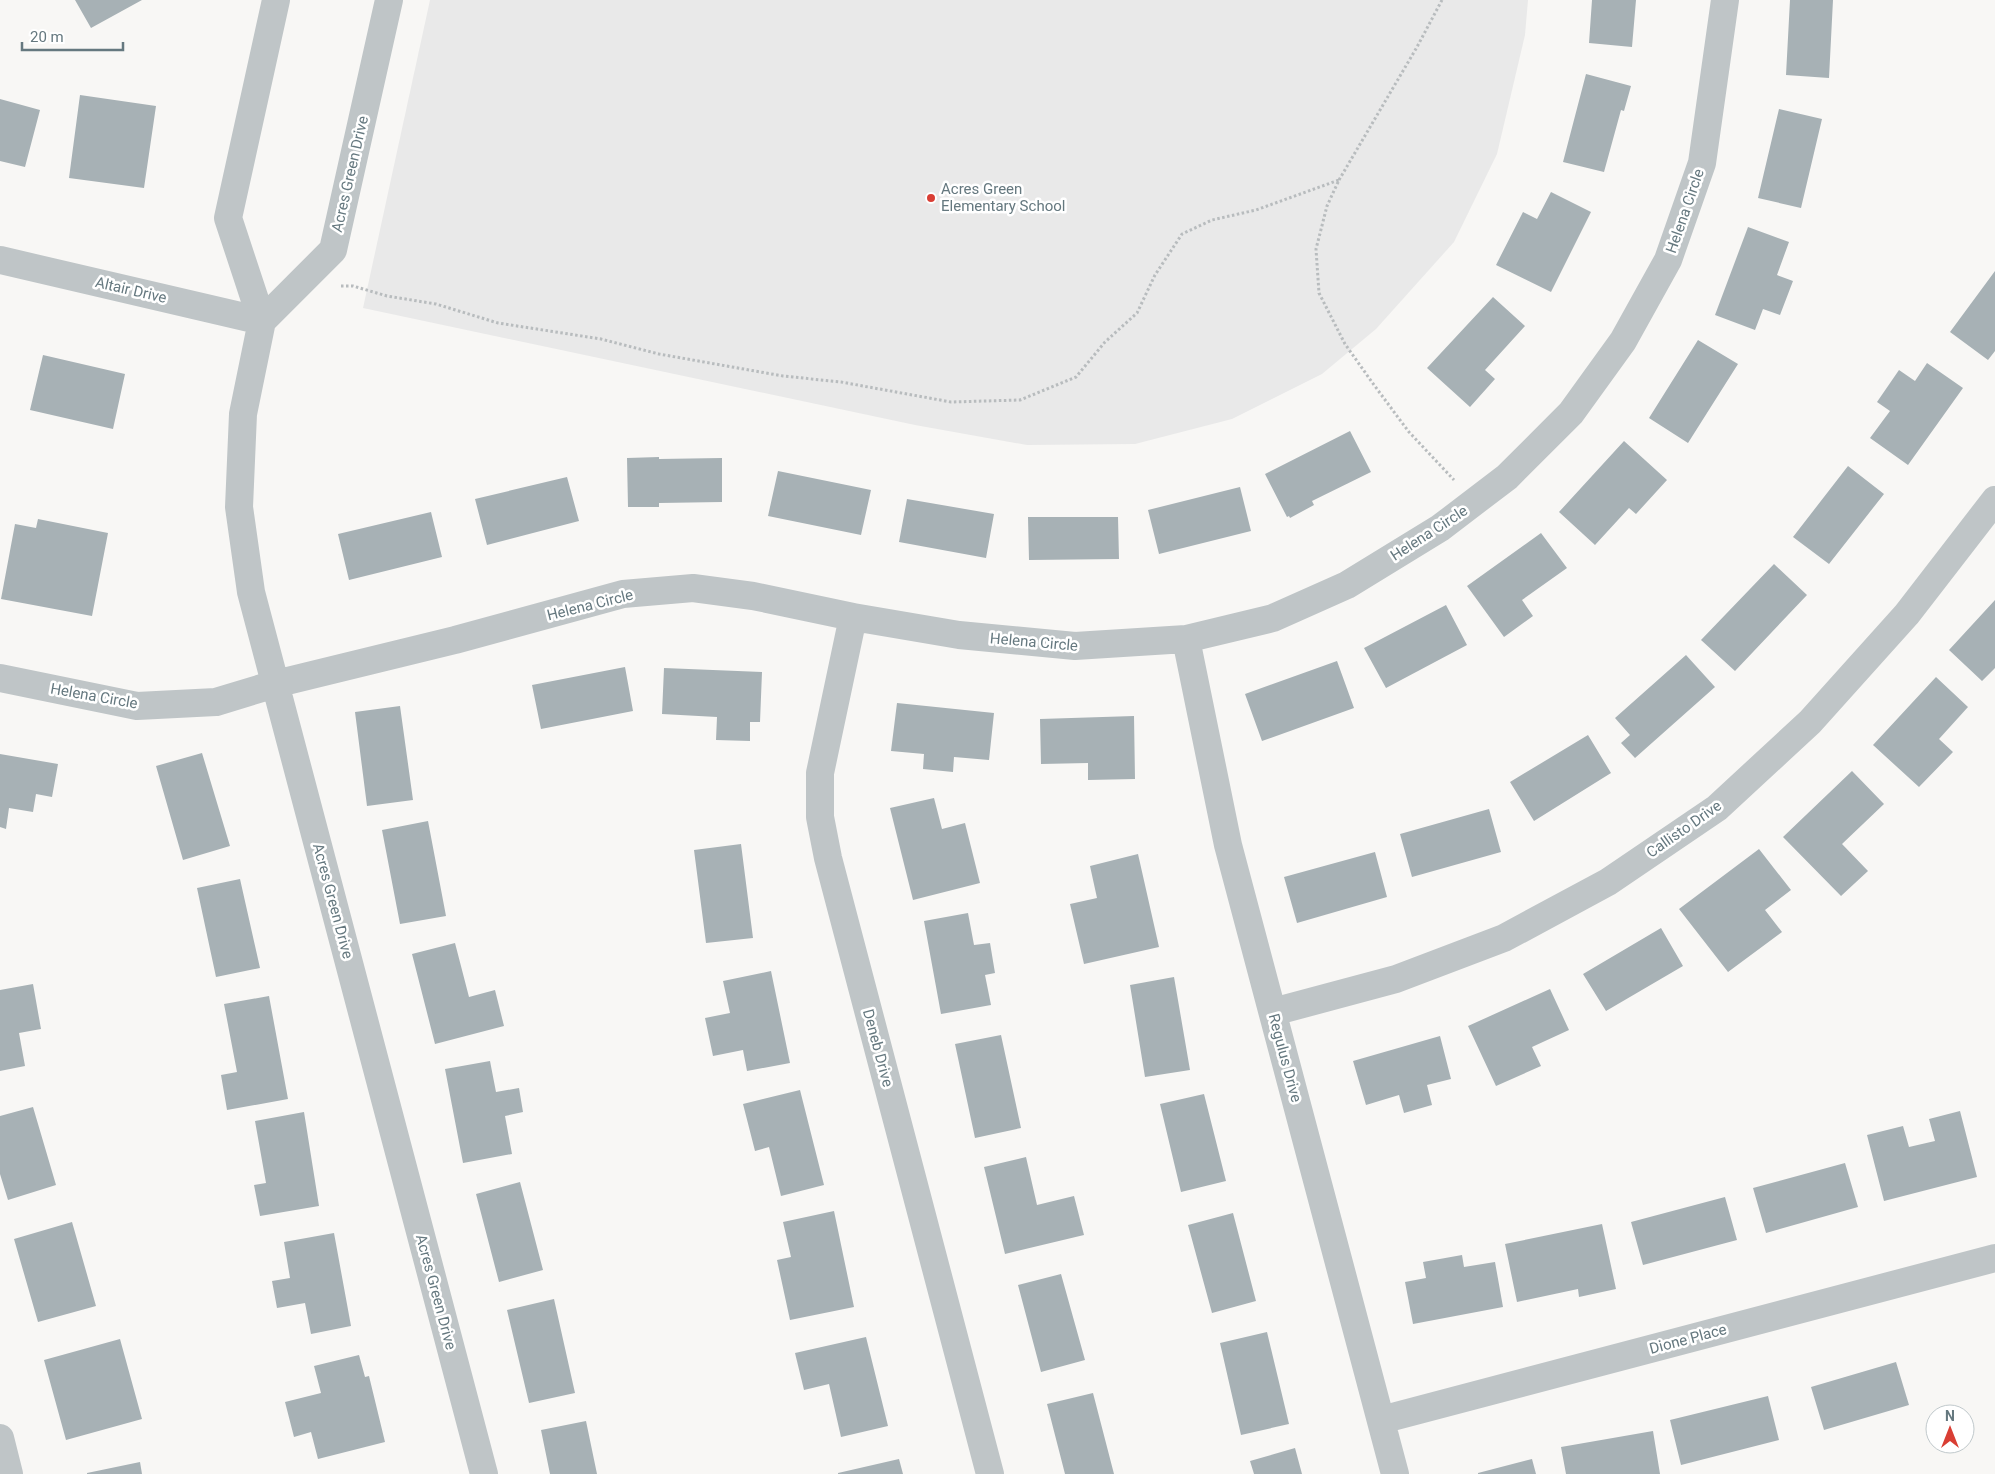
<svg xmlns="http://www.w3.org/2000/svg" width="1995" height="1474" font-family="Roboto,sans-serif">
<rect width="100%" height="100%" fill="#f8f7f5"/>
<path fill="#e9e9e9" d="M430,0h1098l-3,35 -28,119 -43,88 -78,87 -54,45 -90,45 -97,25 -108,1 -112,-20 -552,-117z"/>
<path fill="#a7b1b5" d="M75,0h67l-51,28z
M1592,0h44l-4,47 -43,-4z
M1790,0h43l-4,78 -43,-3z
M1586,74l45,12 -7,25 -3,-1 -17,62 -41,-10z
M80,95l76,11 -12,82 -75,-10z
M0,99l40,11 -15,57 -25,-6z
M1779,109l43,10 -21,89 -43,-10z
M1551,192l40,20 -40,80 -55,-27 27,-53 14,7z
M1748,227l41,15 -12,33 16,6 -13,34 -17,-6 -8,21 -40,-15z
M1995,271v80l-7,9 -38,-28z
M1493,297l32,29 -40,44 10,9 -25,28 -43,-39z
M1698,340l40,24 -50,79 -39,-25z
M43,355l82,19 -12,55 -83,-19z
M1927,363l36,25 -55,77 -38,-27 20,-27 -13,-9 22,-32 16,11z
M1350,431l21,41 -59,29 2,4 -24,13 -1,-2 -2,1 -22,-43z
M1624,441l43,39 -31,34 -7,-6 -34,37 -36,-33z
M659,457v2l63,-1v44l-63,1v4h-31l-1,-49z
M1848,466l36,28 -55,70 -36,-27z
M778,471l93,19 -10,45 -93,-19z
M567,477l12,44 -92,24 -12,-46z
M1240,487l11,44 -92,23 -11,-44z
M907,499l87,15 -8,44 -87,-16z
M431,512l11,45 -93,23 -11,-46z
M1028,517h90l1,42 -90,1z
M38,519l70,14 -16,83 -91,-17 14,-75 21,4z
M1541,533l26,35 -45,32 11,16 -29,21 -37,-51z
M1774,564l33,31 -72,76 -34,-31z
M1995,600v68l-13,13 -33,-31z
M1446,605l21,40 -81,43 -22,-40z
M1686,655l29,32 -80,71 -14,-15 9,-8 -15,-17z
M1337,661l17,47 -92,33 -17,-47z
M625,667l8,44 -92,18 -9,-44z
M664,668l98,4 -2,50h-10v19l-34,-1 1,-23 -55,-3z
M1936,677l32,30 -29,32 14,13 -34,35 -46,-42z
M897,703l97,10 -5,47 -35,-3 -1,15 -30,-3 1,-15 -33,-3z
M400,706l13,94 -46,6 -12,-94z
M1134,716l1,63 -47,1v-17l-47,1 -1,-45z
M1588,735l23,38 -77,48 -24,-39z
M202,753l28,93 -47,14 -27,-94z
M0,754l58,10 -6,33 -16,-3 -3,18 -24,-4 -3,21 -6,-2z
M1852,771l32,33 -42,40 26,27 -27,25 -58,-59z
M934,798l8,31 23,-6 15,60 -67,17 -23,-92z
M1489,809l12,43 -89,25 -12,-43z
M428,821l18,95 -46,8 -18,-94z
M741,844l12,94 -47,5 -12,-93z
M1759,849l32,41 -26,20 17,22 -54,40 -49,-63z
M1375,852l12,45 -90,26 -13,-46z
M1138,854l21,93 -75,17 -14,-60 27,-6 -7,-32z
M240,879l20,89 -44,9 -19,-89z
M968,913l6,32 16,-2 5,30 -10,2 6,30 -50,9 -17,-93z
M1661,928l22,38 -77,45 -23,-37z
M455,943l14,54 26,-7 9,36 -69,18 -23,-90z
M771,971l19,92 -43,8 -4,-21 -30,6 -8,-38 25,-5 -7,-32z
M1174,977l16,93 -45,7 -15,-92z
M33,984l8,45 -22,4 6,33 -25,5v-81z
M1550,989l19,41 -37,17 9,19 -45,20 -28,-60z
M269,996l19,103 -61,11 -6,-35 16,-3 -13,-68z
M1001,1035l20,93 -46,10 -20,-94z
M1440,1036l11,43 -24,6 5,20 -28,8 -5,-18 -33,10 -13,-44z
M490,1061l6,31 23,-4 4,24 -18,4 7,38 -49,9 -18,-94z
M800,1090l24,95 -43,11 -12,-49 -14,4 -12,-47z
M1204,1094l22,87 -45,11 -21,-88z
M33,1107l23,78 -48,15 -8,-26v-58z
M1960,1111l17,66 -93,24 -17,-66 36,-9 6,21 26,-6 -6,-22z
M304,1112l15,94 -59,10 -6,-31 12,-2 -11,-62z
M1026,1157l11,48 37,-9 10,39 -79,19 -21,-87z
M1845,1163l13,44 -92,26 -13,-45z
M520,1182l23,88 -44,12 -23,-88z
M1725,1197l12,43 -94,25 -12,-43z
M834,1211l20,96 -64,13 -13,-60 14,-3 -8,-35z
M1233,1213l23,88 -44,12 -24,-88z
M72,1222l24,84 -58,16 -24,-83z
M1602,1224l14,65 -37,8 -1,-8 -61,13 -12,-58z
M334,1233l17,93 -40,8 -6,-31 -28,5 -5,-27 18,-3 -6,-36z
M1462,1255l2,12 31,-5 8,45 -90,17 -8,-42 21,-4 -3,-16z
M1061,1274l24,86 -44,12 -23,-87z
M554,1299l21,94 -46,10 -22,-93z
M1267,1332l22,92 -48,11 -21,-92z
M866,1337l22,89 -47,11 -12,-53 -25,6 -9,-37z
M120,1339l22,80 -76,21 -22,-80z
M359,1355l6,22 4,-1 16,66 -67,17 -7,-27 -17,5 -9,-35 36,-9 -7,-27z
M1896,1362l13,43 -85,25 -13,-43z
M1093,1393l21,81h-49l-18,-70z
M1768,1396l11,44 -98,25 -11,-45z
M586,1421l11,53h-47l-9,-44z
M1653,1431l7,43h-94l-5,-27z
M1295,1448l7,26h-48l-4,-13z
M899,1459l4,15h-65v-1z
M1532,1459l4,15h-58v-1z
M140,1462l2,12h-55v-1z"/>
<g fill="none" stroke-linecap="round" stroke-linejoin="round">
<path stroke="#b8bcbe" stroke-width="3" stroke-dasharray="2.5 2.5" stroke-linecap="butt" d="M1339,180l78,-133 25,-47
M341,286h12l34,10 49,8 62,19 103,16 58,15 124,22 58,6 110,20 69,-2 56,-23 29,-35 32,-29 18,-38 27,-41 30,-14 44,-10 83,-30 -12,26 -11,43 3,44 26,51 29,41 35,47 45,48"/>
<path stroke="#bfc5c7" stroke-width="28" d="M276,0l-48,218 34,103 -19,93 -4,93 12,85 233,882
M0,260l262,61
M262,321l71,-71 56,-250
M853,617l-33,156v44l8,41 162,616
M1186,639l42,206 167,629
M0,678l137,28 79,-4 59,-18 180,-44 168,-46 70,-6 60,8 100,21 106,18 116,11 111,-7 87,-21 74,-33 93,-57 67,-51 64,-64 52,-72 45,-81 34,-97 23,-163
M1273,1012l123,-33 108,-41 104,-56 109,-74 93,-86 97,-108 88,-114
M1381,1420l614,-162
M0,1438l9,36"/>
</g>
<circle fill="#d93e34" stroke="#fff" stroke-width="2" cx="931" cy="198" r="5"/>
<g text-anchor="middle" stroke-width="5" stroke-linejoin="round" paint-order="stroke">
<g font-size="15" fill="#65787f" stroke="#fff">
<text transform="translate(350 174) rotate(-77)" y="5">Acres Green Drive</text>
<text transform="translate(1685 211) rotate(-71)" y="5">Helena Circle</text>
<text transform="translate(131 290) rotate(13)" y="5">Altair Drive</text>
<text transform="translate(1429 533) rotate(-33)" y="5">Helena Circle</text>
<text transform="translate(590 605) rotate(-14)" y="5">Helena Circle</text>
<text transform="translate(1034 642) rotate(5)" y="5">Helena Circle</text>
<text transform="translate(94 696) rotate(10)" y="5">Helena Circle</text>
<text transform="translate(1684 829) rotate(-35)" y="5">Callisto Drive</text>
<text transform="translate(333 901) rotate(75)" y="5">Acres Green Drive</text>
<text transform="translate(878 1048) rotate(75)" y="5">Deneb Drive</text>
<text transform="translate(1285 1058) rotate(75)" y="5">Regulus Drive</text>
<text transform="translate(436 1292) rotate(75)" y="5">Acres Green Drive</text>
<text transform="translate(1688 1339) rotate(-15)" y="5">Dione Place</text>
</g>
<g font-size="15" fill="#65787f" stroke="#fff" text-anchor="start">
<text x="941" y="194">Acres Green<tspan x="941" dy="17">Elementary School</tspan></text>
</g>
</g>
<g transform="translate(1950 1429)"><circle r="24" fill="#ffffff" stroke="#c1c9cc"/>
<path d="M0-4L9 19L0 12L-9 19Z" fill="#d93e34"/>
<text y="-8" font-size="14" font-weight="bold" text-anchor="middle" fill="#65787f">N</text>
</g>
<path d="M22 42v8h101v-8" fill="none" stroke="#65787f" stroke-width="2.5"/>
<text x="30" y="42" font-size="15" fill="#65787f" stroke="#ffffff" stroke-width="4" paint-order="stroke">20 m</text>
</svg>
